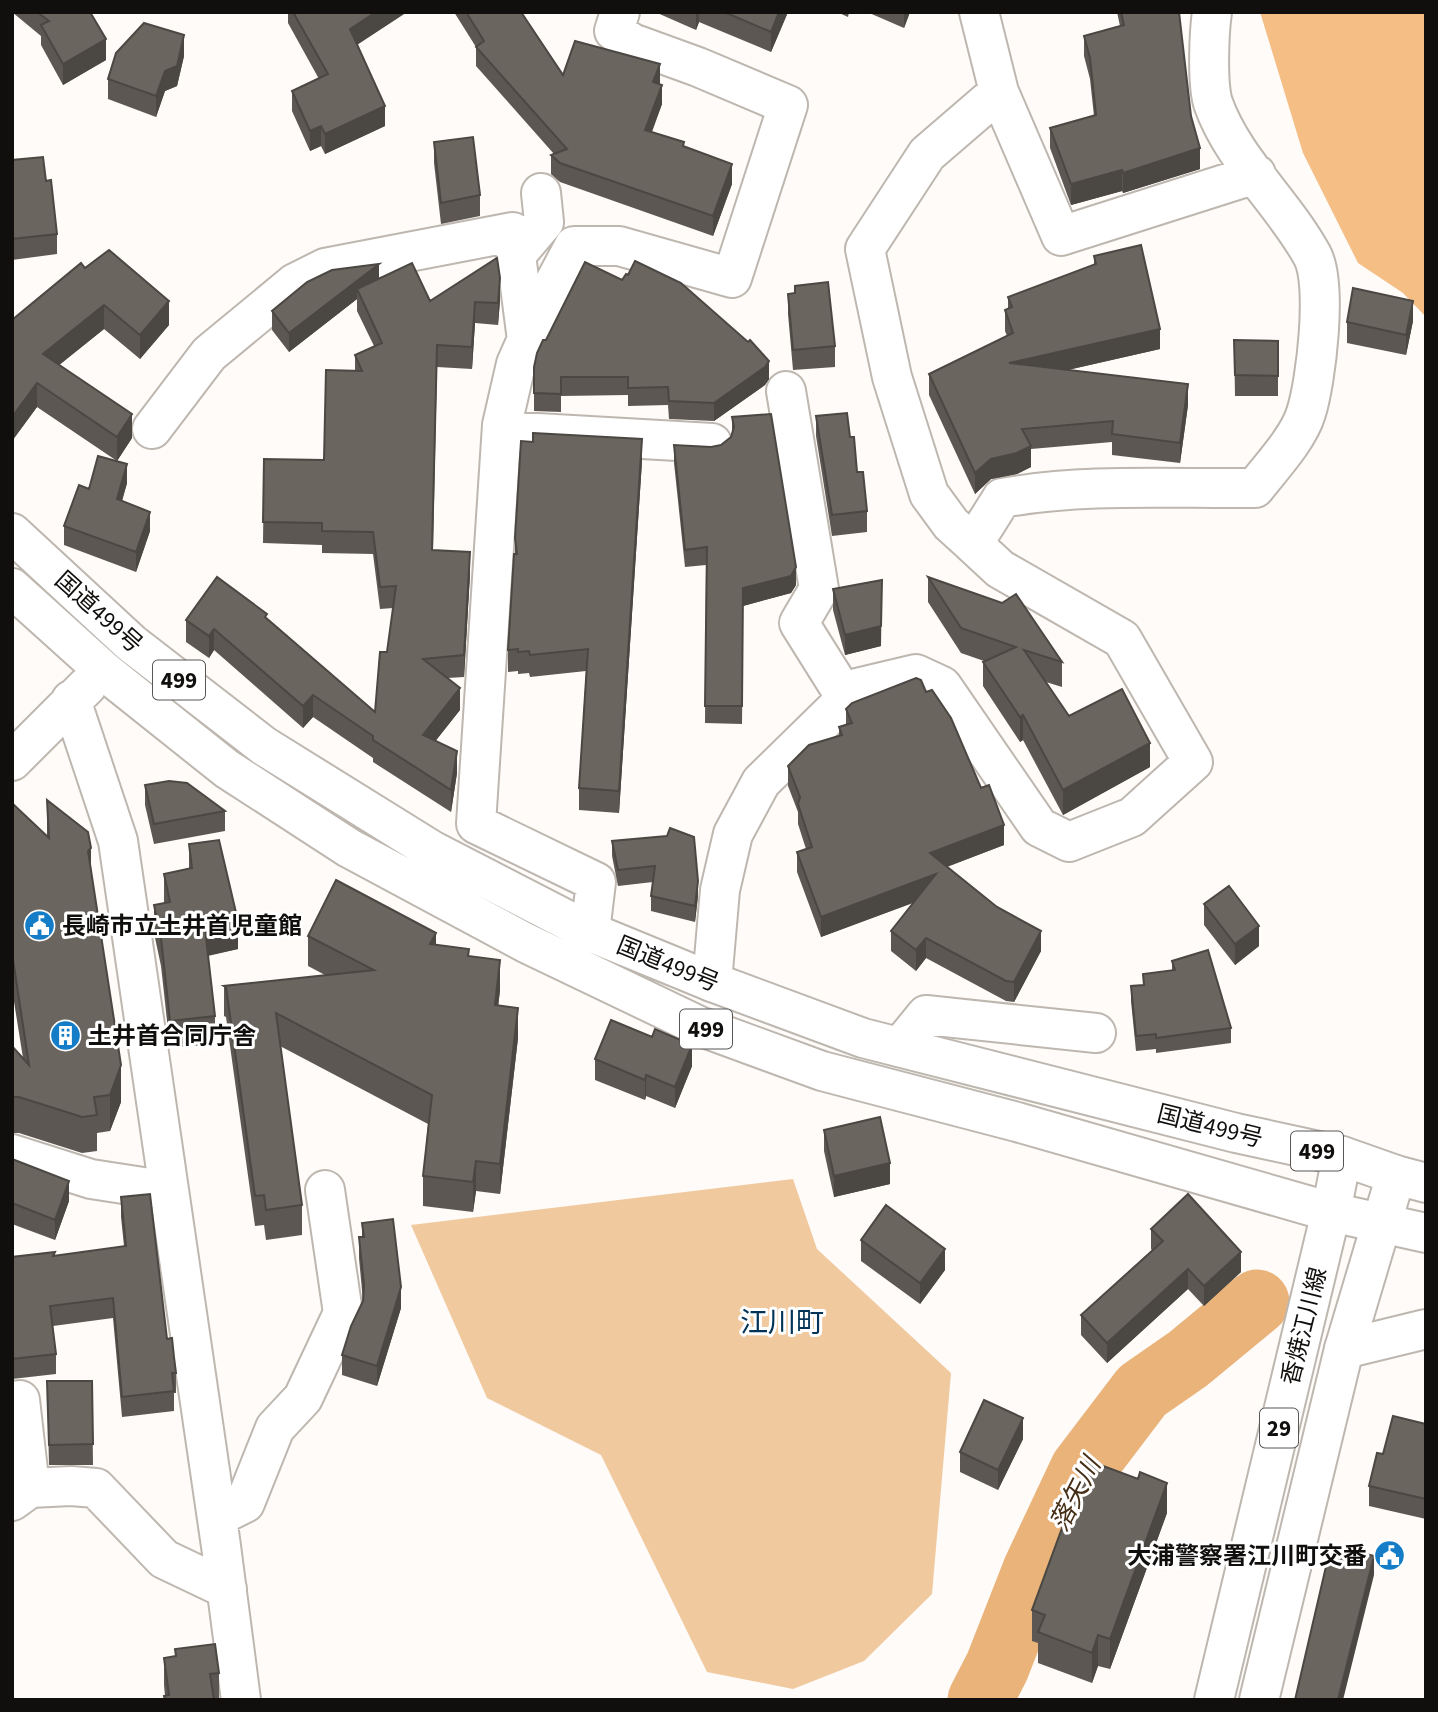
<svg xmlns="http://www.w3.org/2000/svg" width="1438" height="1712" font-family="'Source Sans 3','Noto Sans JP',sans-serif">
<rect width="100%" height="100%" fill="#fefbf8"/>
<path fill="#f1c99f" d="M793,1179l24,70 134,124 -19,221 -68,67 -71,28 -86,-17 -106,-217 -114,-57 -76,-173z"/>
<path fill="#f4be85" d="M1260,12h166v305l-23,-24 -45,-30 -55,-110z"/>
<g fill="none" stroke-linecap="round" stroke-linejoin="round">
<path stroke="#e9b37a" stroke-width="65" d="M980,1700l17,-33 38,-97 47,-100 60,-79 46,-32 69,-57"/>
<defs>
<path id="minor" d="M999,92l62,144 195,-62
M516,255l28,-33 -3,-29
M786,391l33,198 -20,34 47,75
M152,429l57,-75 86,-71 30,-15 188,-36 14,108
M502,431l210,12
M973,544l-22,-20 -22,-30 -37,-117 -27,-128 62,-95 72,-62 -20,-80
M71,700l47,141 103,705 20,154
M12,761l75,-75
M590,932l6,-50 -120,-58 26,-399 14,-61 24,-54 34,-64h45l113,32 56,-173 -90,-38 -66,-24 -18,-12 6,-19
M712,982l8,-92 13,-56 28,-52 96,-94 59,-14 26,12 97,141 30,15 63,-25 61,-55 -71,-123 -122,-70 -27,-25 29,-46c83,-15 169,-9 253,-10 16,-21 43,-49 51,-75 10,-31 22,-130 6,-158 -29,-53 -79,-95 -99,-152 -6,-20 -4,-70 -1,-91
M900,1047l26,-32 170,18
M12,1154l79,25 78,12
M1344,1349l82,-20
M12,1401l8,-1 10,88
M12,1501l18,-13 41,-2 25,2 68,71 63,30
M217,1517l28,-14 30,-75 28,-30 40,-85 -18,-123"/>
<path id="major" d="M1214,1700l117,-488 11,-56
M1259,1700l85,-351 52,-174"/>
<path id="highway" d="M12,533l119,110 133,103 169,105 157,81 122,50 151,56 373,95 106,23 54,19 30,8
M12,588l92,83 123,98 122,79 177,95 173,83 123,45 195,51 314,90 95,21"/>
</defs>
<use href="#minor" stroke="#beb7b0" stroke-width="42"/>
<use href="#major" stroke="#beb7b0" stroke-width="42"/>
<use href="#highway" stroke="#beb7b0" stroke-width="42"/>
<use href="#minor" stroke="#fff" stroke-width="38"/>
<use href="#major" stroke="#fff" stroke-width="38"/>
<use href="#highway" stroke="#fff" stroke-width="38"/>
</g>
<path fill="#5c5752" d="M12,12h78l16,48 -43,25 -22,-40v-9z
M288,12h119l-50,33 28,81 -60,28 -4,-8 -11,5 -18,-40v-20l27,-12 -31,-56z
M454,12h67l42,63 97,8 2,21 -10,28 32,14 48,38 -19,52 -153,-54 -9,-8v-19l3,-1 -78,-88v-19z
M655,12h133l-17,40 -72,-30 -3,8z
M837,12h12l-1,5z
M867,12h43l-6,16z
M1117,12h62l12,104 9,53 -77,24 -1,-2 -51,14 -21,-57v-20l44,-12 -4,-37 -6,-23v-20l36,-10z
M184,56l-7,30 -12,5 -9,26 -48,-18v-20z
M434,142l46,53v21l-39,8 -7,-61z
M12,160l34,21 11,53v20l-45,6z
M1094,256l66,93 -92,21 120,35 -8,58 -68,-8v-13l-81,7v18l-14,7 -26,5 -16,15 -46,-99v-21l78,-38 -2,-5v-21l3,-1v-12l86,-32z
M85,268l84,57 -29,34 -36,-30 -45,36 73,73 -15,23 10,22 -5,18 28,30 -14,41 -72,-27v-19l25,-37 28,-28 -80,-54 -25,34v-121z
M379,279l51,22 70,-1 -2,25 -23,-2 -3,46 -35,-2 -4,183 37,24 -6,103 -16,1 12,32 -25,31 22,32 -6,39 -78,-50v-4l-60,-41 -10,11 -89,-78 -5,8 -23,-16v-22l81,-2 108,94 12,-60 6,-44 -13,1 -7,-55 -51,-1v-8l-59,-2 1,-84 60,1 31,-90v-15l19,-9 -17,-35v-12l-68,53 -17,-22v-19z
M622,280l147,99 -4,6 -51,36 -45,-2 -1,-14 -40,1v-11l-67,1v16l-27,-1v-44l12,-27z
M795,286l40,60v21l-42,3 -5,-56v-20l7,-1z
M1413,321l-7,34 -59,-12v-21z
M1234,340l44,1v55h-43z
M816,416l34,21 7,35 10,39v21l-35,4 -16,-100z
M732,417l64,168 -5,8 -48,13 -1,118 -37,-1 1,-158 -21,2 -11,-104v-18l37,2 10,-2 10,-8 1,-4z
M642,461l-23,352 -40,-3v-22l7,-117 -56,6 -1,-4 -11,1v-3l-10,1v-22l7,-96v-16z
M928,577l134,85v25l-16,-5 23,34 81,51 -87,48 -40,-75 -3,2 -37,-56v-24l1,-1 -23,-8 -33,-51z
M833,589l48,57 -36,9 -12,-45z
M926,692l78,153 -57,22 94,84 -27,51 -8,-1 -80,-43 -10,13 -25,-20v-20l22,-28 -92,34 -24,-65v-20l9,-3 -8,-25v-12l-10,-26v-20l51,-30v-9l7,-2v-16z
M145,785l80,26v20l-71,13 -9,-39z
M47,800l44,68 30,234 -11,29 -13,2v18l-15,2 -63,-20h-7v-87l11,12 -11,-69v-186l35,34z
M667,836l31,60 -3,26 -44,-11v-15l2,-14 -35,4 -6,-30v-15z
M189,844l49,105 -30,7 7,60v28l-45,4 -9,-82 -7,-33v-28l10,-2v-29l25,-6z
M1204,904l55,42 -24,19 -31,-40z
M308,936l128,9 33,11 31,34 -2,16 20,32 -18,156 -24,-3 -3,21 -50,-6v-30l5,-52 -148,-78 22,159v30l-36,5 -2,-15 -9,1 -29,-209 -2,-1v-30l101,-11 -17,-9z
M1172,961l59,67v15l-75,10v-4l-20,2 -5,-50v-15l12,-1v-11l29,-4z
M595,1059l97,7 -17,42 -29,-12 -1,4 -50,-20z
M824,1130l66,54 -56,13 -10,-46z
M12,1159l57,42 -14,39 -43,-16z
M121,1197l46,142 9,34v20h-2v18l-52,6 -9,-99 -60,8 3,28v20l-44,5v-122l43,-1 69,-10 -3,-29z
M362,1223l39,85 -24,78 -35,-11v-20l21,-54 -4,-43v-21h3z
M1151,1229l90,43 -37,34 -16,-17 -81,74 -26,-28v-20l71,-65 -1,-1z
M861,1240l84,30 -25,34 -59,-43z
M47,1381h45l1,84h-44z
M1426,1424v95l-57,-13v-20z
M1023,1439l-25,51 -38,-18v-20z
M1167,1513l-57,156 -12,-3 -6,17 -54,-20v-20l-6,-2v-31z
M175,1649l44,24v27h-55l1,-4 -1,-11v-27l11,-2z"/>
<path fill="#4b4742" d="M376,12h31l-57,37v-20z
M696,12h3v10l-3,8z
M779,12h9l-17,40v-20z
M904,12h6l-6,16z
M184,35v21l-7,30 -12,5 -9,26v-21l9,-25z
M106,39v21l-43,25v-21z
M660,64v19l-7,18v-19z
M662,85v19l-17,45v-19z
M385,106v20l-60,28v-20z
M321,126v20l-11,5v-20z
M1200,148v21l-77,24v-20z
M732,164v20l-19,52v-20z
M1122,170v21l-51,14v-21z
M379,264v19l-22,6v10l-68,53v-19z
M500,278v22l-2,25v-22z
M169,301v24l-29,34v-24z
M1413,301v20l-7,34v-20z
M475,302v21l-3,46v-22z
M104,305v24l-61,49v-24z
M1160,329v20l-151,34v-20z
M769,361v18l-4,6 -51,36v-18z
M37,383v24l-25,34v-24z
M1188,384v21l-8,58v-20z
M132,414v24l-15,23v-24z
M642,439v22l-23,352v-22z
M1031,446v21l-14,7 -26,5 -16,15v-21l16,-14z
M127,464v19l-10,35v-19z
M150,512v19l-14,41v-20z
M470,552v22l-6,103v-22z
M796,567v18l-5,8 -48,13 -1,118 1,-136z
M882,580l-1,66 -36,9v-20z
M214,629v21l-5,8v-22z
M460,688v22l-37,47v-22z
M313,695v22l-10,11v-22z
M1023,715v25l-3,2v-25z
M1150,743v24l-87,48v-25z
M457,751v22l-6,39v-22z
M1004,825v20l-74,28v-20z
M91,848v36l-3,-33z
M936,874v20l-115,43v-20z
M698,881v15l-3,26v-16z
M238,921v28l-33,7v-27z
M1259,926v20l-24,19v-21z
M1041,931v20l-27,51v-20z
M436,933v30l-6,-19z
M926,938v20l-10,13v-21z
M500,960v30l-5,45v-30z
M518,1008v30l-18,156v-30z
M692,1045v21l-17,42v-21z
M121,1065v37l-11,29v-36z
M646,1075v21l-1,4v-20z
M476,1161v30l-3,21v-30z
M890,1163v21l-56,13v-21z
M69,1181v20l-14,39v-20z
M945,1249v21l-25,34v-21z
M1241,1252v20l-37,34v-20z
M1188,1269v20l-81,74v-20z
M401,1287v21l-24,78v-20z
M1023,1418v21l-25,51v-20z
M1167,1483v30l-57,156v-30z
M1374,1556v19l-31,125h-5z
M1098,1635v31l-6,17v-30z"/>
<path fill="#6b655f" stroke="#4b4742" stroke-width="2" d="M37,12h53l16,27 -43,25 -22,-39 8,-4z
M293,12h83l-26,17 35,77 -60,28 -4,-8 -11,5 -18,-40 36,-17z
M466,12h55l42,63 12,-34 85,23 -7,18 9,3 -17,45 39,12 -1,4 49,18 -19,52 -153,-53 -9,-8 16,-6 -91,-102 8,-6z
M724,12h55l-8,20z
M1121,12h58l12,104 9,32 -77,25 -1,-3 -51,14 -21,-56 46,-13 -6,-57 -6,-22 40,-11z
M144,23l40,12 -7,31 -12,5 -9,25 -48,-17 8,-26z
M473,137l7,58 -39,8 -7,-61z
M43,157l3,24 5,-1 6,54 -45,5v-79z
M1141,245l19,84 -151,34 179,21 -8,59 -68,-9 1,-13 -91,8 9,17 -14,7 -26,6 -16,14 -46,-99 84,-41 -8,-23 7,-3 -4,-10 88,-33 -2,-8z
M109,250l60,51 -29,34 -36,-30 -61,49 89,60 -15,23 -80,-54 -25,34v-97l69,-57 4,5z
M497,258l3,20 -2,25 -23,-1 -3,45 -35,-2 -5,205 38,2 -6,103 -41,4 37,29 -37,47 34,16 -6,39 -78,-50v-4l-60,-41 -10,11 -89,-77 -5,7 -23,-16 31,-43 50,37 -2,3 110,95 5,-60h7l9,-66 -16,1 -7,-55 -51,-1v-8l-59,-1 1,-63 60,1 2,-90 36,1 -7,-16 27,-12 -25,-54 55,-26 18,38z
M635,261l46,22 67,59 2,-2 19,21 -4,6 -51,36 -45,-2 -1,-14 -40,1v-11h-67v17l-27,-1v-26l3,-14 6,-13h3l39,-78 37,18 4,-6 2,1z
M379,264l-90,69 -17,-22 35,-29 25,-12z
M828,282l7,64 -42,4 -5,-56 7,-1v-7z
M1353,288l60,13 -7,34 -59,-13z
M1234,340l44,1v35l-43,-1z
M847,413l3,24h4l3,35h6l4,39 -35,4 -16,-99z
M771,414l25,153 -5,9 -48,12 -1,118h-37l2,-159 -22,3 -11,-105 37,2 10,-2 10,-8 3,-10 -2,-10z
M533,433l109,6 -23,352 -40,-3 9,-139 -58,6 -1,-4 -11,1v-3l-10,1 6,-96h3l-2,-16 6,-97 12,1z
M98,456l29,8 -10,35 33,13 -14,40 -72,-26 15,-41 10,4z
M928,577l74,26 14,-9 46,68 -38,-12 45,66 53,-27 28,54 -87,47 -40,-75 -3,2 -37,-55 33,-15 -55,-19z
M882,580l-1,46 -36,9 -12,-46z
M916,678l5,2 5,12 6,-2 19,28 30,70 8,-3 15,40 -74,28 67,54 44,24 -27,51 -8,-1 -80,-43 -10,12 -25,-19 45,-57 -115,43 -24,-65 15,-5 -14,-43 2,-7 -12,-31 21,-21 33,-10 -3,-8 13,-4 -6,-14 6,-6z
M169,781l18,2 38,28 -71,13 -9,-39z
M47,800l41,32 3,16 -3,3 33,214 -11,30 -16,2 3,18 -15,2 -63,-20h-7v-51l17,19 -17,-112v-150l37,35z
M670,828l24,9 4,44 -3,25 -44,-10 4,-30 -37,4 -6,-29 55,-5z
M219,840l19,81 -33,8 10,87 -45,5 -9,-83 -7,-33 16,-3 -6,-28 28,-6 -3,-24z
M336,880l100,53 -6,11 39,5 -1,7 32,4 -5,45 23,3 -18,156 -24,-3 -3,21 -50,-6 9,-81 -156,-82 26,192 -36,5 -2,-15 -9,1 -29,-209 -2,-1 150,-16 -66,-34z
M1229,886l30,40 -24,18 -31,-40z
M1208,950l23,78 -75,10v-4l-20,2 -5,-50 13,-1 -1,-11 32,-4 -3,-9z
M611,1020l41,17 3,-8 37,16 -17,42 -29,-12 -1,5 -50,-21z
M880,1117l10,46 -56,13 -10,-46z
M12,1159l57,22 -14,39 -43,-17z
M150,1194l17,145 5,-1 2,19 2,16h-4l2,18 -52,6 -9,-99 -63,8 6,48 -44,5v-102l43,-5 -2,4 73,-10 -5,-49z
M1188,1194l53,58 -37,34 -16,-17 -81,74 -26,-28 82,-74 -12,-12z
M886,1205l59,44 -25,34 -59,-43z
M393,1219l8,68 -24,79 -35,-11 9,-29 12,-25 1,-16 -5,-48h5l-2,-14z
M47,1381h45l1,63 -44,1z
M984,1400l39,18 -25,52 -38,-18z
M1393,1416l33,8v75l-57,-13 8,-33 6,1z
M1087,1460l51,19 2,-7 27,11 -57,156 -12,-4 -6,18 -54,-21 7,-17 -13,-5z
M1331,1545l43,11 -36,144h-43z
M215,1644l4,29 -9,1 4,26h-49l-1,-4 5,-1 -5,-37 12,-2 -1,-7z"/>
<defs>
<symbol id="civic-disc" viewBox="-11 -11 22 22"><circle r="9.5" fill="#157dc7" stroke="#fff"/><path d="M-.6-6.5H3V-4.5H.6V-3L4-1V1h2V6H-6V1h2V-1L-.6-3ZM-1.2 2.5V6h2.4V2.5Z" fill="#fff"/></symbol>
<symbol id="building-disc" viewBox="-11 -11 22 22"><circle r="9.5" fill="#157dc7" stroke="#fff"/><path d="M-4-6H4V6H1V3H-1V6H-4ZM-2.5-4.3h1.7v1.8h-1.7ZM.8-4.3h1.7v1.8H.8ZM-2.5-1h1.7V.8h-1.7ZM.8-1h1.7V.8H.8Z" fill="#fff"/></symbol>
</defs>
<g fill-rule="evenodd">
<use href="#civic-disc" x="22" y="908" width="35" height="35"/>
<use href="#building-disc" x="48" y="1018" width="35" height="35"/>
<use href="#civic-disc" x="1372" y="1538" width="35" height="35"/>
</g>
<g text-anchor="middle" stroke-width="6" stroke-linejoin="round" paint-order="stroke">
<g fill="#fff" stroke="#585756" stroke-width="2">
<rect x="153" y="660.5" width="52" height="39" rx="5"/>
<rect x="680" y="1009.5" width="52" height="39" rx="5"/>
<rect x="1291" y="1131.5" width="52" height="39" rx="5"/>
<rect x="1260" y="1408.5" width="38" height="39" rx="5"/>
</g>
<g font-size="23" font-weight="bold" fill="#110f0d">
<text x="179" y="688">499</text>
<text x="706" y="1037">499</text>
<text x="1317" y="1159">499</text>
<text x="1279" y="1436">29</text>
</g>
<g font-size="24" fill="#110f0d" stroke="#fff">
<text transform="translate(99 612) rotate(42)" y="8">国道499号</text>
<text transform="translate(668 964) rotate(22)" y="8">国道499号</text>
<text transform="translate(1210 1126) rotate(14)" y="8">国道499号</text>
<text transform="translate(1304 1326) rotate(-76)" y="8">香焼江川線</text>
</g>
<g font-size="24" font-weight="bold" fill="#110f0d" stroke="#fff" text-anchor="start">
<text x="62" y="934">長崎市立土井首児童館</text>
<text x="88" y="1044">土井首合同庁舎</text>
<text x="1367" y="1564" text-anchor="end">大浦警察署江川町交番</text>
</g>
<g font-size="26" font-style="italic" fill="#452e15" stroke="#fff">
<text transform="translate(1075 1494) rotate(-63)" y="9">落矢川</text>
</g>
<g font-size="28" fill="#033357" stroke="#fff">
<text x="782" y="1332">江川町</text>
</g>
</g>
<rect width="1438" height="1712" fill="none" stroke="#110f0d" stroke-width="28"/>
</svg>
